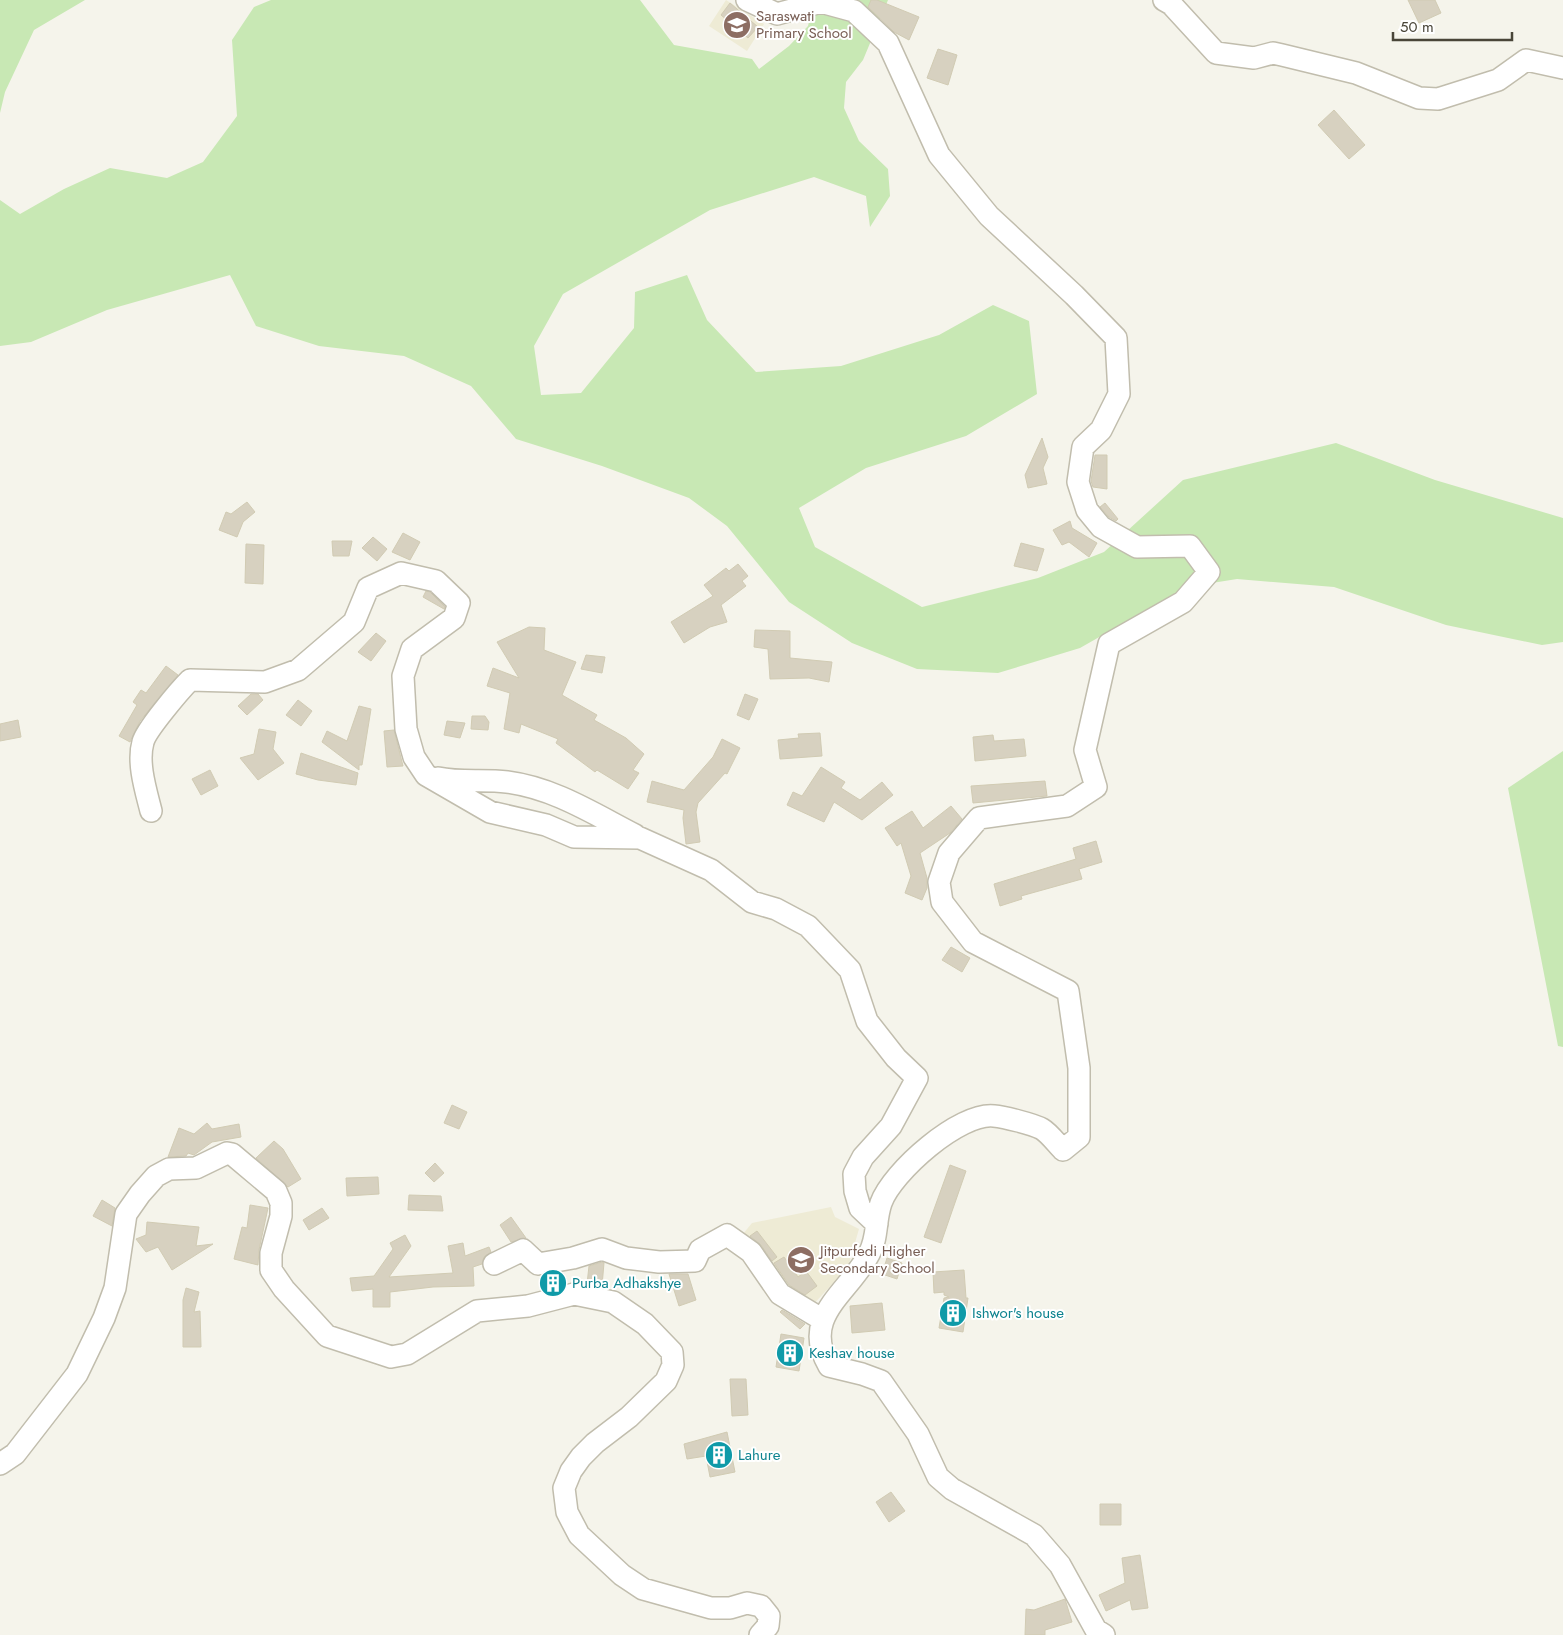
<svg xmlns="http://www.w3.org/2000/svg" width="1563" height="1635" font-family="Jost,sans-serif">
<rect width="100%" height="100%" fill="#f5f4eb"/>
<path fill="#eeebd5" d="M726,0l38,24 -17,27 -38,-25z
M831,1207l4,10 24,12 -11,38 -38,41 -72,-68 14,-17z"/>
<path fill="#c8e8b4" d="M0,0h85l-51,30 -29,62 -5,21z
M271,0h369l34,45 78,14 7,10 30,-23 19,-20 6,-26h74l-25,60 -17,22 -2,26 15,33 29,28 2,27 -20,31 -4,-31 -52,-19 -104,33 -147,84 -29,52 7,49 40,-2 53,-65 1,-36 52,-17 20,45 49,52 85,-6 98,-31 54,-30 36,16 8,73 -71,42 -100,32 -67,40 16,39 107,60 116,-29 66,-26 79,-72 153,-37 99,37 128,38v124l-21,3 -96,-20 -112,-38 -97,-8 -50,8 -107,61 -82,25 -81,-4 -65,-26 -63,-41 -62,-76 -38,-28 -87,-32 -86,-27 -45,-53 -67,-30 -85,-10 -63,-20 -26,-51 -123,35 -76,32 -31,4v-146l20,14 44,-25 46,-21 57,10 36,-16 34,-46 -5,-76 22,-33z
M1563,751v296l-5,-1 -50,-258z"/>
<path fill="#d7d1c0" stroke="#d1cbb3" d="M871,0h6l42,17 -10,23 -15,-8 -26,-25z
M1408,0h27l6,13 -22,10z
M730,3l28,24 -10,11 -27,-23z
M938,49l19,6 -9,30 -21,-7z
M1334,110l31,35 -16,14 -31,-34z
M1042,438l6,19 -5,11 4,16 -19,4 -3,-13z
M1095,455h12v34l-14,-2 -2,-6z
M247,502l8,10 -12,10 -6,15 -18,-7 7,-18 5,2z
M1105,503l13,16 -2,2 -7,-4 -9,-10z
M1070,521l2,7 25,15 -8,14 -20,-15 -7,3 -9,-15z
M403,533l17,9 -10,18 -18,-8z
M373,537l14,12 -10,12 -15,-13z
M332,541h20l-3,15h-16z
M1021,543l23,6 -7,22 -23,-5z
M246,544l18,1 -1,39 -18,-1z
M738,564l10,12 -6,5 4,5 -25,19 6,17 -17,5 -26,16 -13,-21 42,-26 -9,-11 22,-17 3,3z
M426,591l4,1 15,15 -1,2 -21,-12z
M529,627l16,1 -1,22 32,12 -14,33 35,20 -3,5 32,18 18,16 -11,16 6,3 -11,16 -31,-19 -2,2 -39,-29 2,-4 -37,-15 -2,9 -15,-4 6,-36 -23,-7 6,-18 26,10 -22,-36z
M755,630l35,1v27l42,4 -3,20 -20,-4 -39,1 -2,-30 -14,-2z
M376,633l10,8 -15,20 -13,-9z
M586,655l19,2 -3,16 -21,-4z
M166,666l12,9 -38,46 -10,21 -11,-6 18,-31 -4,-3 8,-12 5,3z
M251,694h7l5,6 -16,15 -9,-9z
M745,694l13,5 -9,21 -12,-5z
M298,700l14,11 -11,15 -15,-11z
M359,706l12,3 -9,56h-3v5l-37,-28 5,-11 20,10z
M472,716h13l4,6 -1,8 -17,-1z
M18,720l3,17 -21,4v-17z
M447,721l18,2 -5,15 -16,-3z
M259,729l17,3 -3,17 11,14 -26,17 -18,-22 14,-4z
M394,730l9,36 -16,1 -3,-36z
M820,733l2,23 -42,3 -2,-19 21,-2 -1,-4z
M993,735l1,6 30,-2 2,17 -51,5 -2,-24z
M722,739l18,9 -13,26 -2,-1 -27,30 -2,9 4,30 -14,2 -3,-26 1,-8 -37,-8 5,-21 32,9 29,-33z
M301,753l57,20 -2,12 -38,-5 -22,-6z
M821,767l24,15 -4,6 19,12 22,-18 11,13 -31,25 -28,-18 -10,20 -37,-17 6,-13 9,4z
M210,770l8,16 -17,9 -9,-16z
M1045,781l2,15 -74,7 -2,-17z
M951,806l11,13 -12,14 -30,20 7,25v10l-5,12 -17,-7 6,-17 -10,-33 -4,3 -12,-18 27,-17 11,17z
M1096,841l6,21 -23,7 3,10 -61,17 1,3 -22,7 -6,-22 82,-25 -3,-11z
M951,947l19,11 -8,14 -20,-12z
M452,1105l15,7 -8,17 -15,-6z
M207,1123l5,6 27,-5 2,13 -29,5 -18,13 -6,-2 -2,3 -18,1 11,-29 15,6z
M274,1141l9,8 18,30 -13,8 -32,-29z
M435,1163l9,10 -10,9 -9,-9z
M950,1165l16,6 -25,72 -17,-6z
M378,1177l1,17 -32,2 -1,-18z
M409,1195l32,1 2,15 -35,-1z
M102,1200l13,8 -3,18 -19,-10z
M250,1205l18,3 -9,42 -1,15 -24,-6 8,-32 5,1z
M322,1208l7,10 -20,12 -6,-10z
M511,1217l15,21 -15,4 -11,-17z
M147,1222l52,5 -3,19 17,-2 -41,26 -14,-23 -12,5 -10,-13 10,-4z
M757,1231l20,26 -5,4 -11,-16 -11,-9z
M405,1235l6,11 -22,31 64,-4 -5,-27 15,-3 2,13 24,-9 2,5 -7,5 -2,7 -9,3 1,19 -41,1 -43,5v15h-17v-18l-21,2 -2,-13 24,-2 19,-27 -3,-6z
M784,1257l14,20 8,-6 11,15 -12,9 -16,-10 -15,-22z
M887,1258l15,5 -5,16 -15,-5z
M602,1262l2,1 -2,23 -15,-2 2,-18z
M964,1270l2,28h2l-5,34 -24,-4 5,-30 5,-1 -5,-2v-3l-10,1 -1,-21z
M562,1274l3,10 -22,5 -2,-10z
M669,1274h19l8,26 -17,6z
M186,1288l13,4 -5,20 6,-1 1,36h-18v-47z
M882,1303l3,27 -33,3 -2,-27z
M782,1310l23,14 -5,5 -20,-17z
M781,1334l23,4 -5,33 -23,-4z
M730,1379h16l2,36 -16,1z
M727,1432l8,40 -25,5 -4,-21 -19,3 -3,-15z
M891,1492l14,19 -16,11 -13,-20z
M1100,1504h21v21h-21z
M1140,1555l8,53 -16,2 -2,-10 -24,11 -7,-16 26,-12 -3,-25z
M1065,1599l7,23 -27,8v5h-20l1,-26 8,1z"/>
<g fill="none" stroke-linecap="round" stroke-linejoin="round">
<defs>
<path id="minor" d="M747,0l30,14 44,-12 33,9 34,32 51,112 50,61 85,79 42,43 3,56 -18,36 -18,17 -5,35 9,28 14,17 36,20 53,-1 19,26 -26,30 -74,42 -24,106 11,37 -29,19 -88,12 -30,35 -10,29 3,20 31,40 95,49 11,77v69l-16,13c-6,-6 -14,-17 -21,-21 -9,-5 -38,-12 -48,-13 -34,-4 -102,56 -113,87 -6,17 -3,35 -12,51 -20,39 -69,62 -40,112l33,8 19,7 37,53 20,43 14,12 82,46 26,30 36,65 8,5
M1164,0l7,4 45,49 38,5 19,-5 9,2 74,18 63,25 19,1 60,-19 28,-20 37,8
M438,778c23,5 46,1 69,4 47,6 87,32 128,53
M151,811c-5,-20 -14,-48 -8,-69 3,-12 37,-52 47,-62l75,2 33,-12 56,-48 14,-34 33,-15 35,8 23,22 -5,15 -42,31 -9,27 3,53 8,28 12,18 64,37 56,13 28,12 66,1 71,32 41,32 24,7 32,17 42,44 17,51 29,37 21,20 -26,48 -28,31 -9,17 1,17 5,17 17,16
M494,1264l29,-14 15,14 35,-6 29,-9 24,9 33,4 36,-1 5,-11 27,-15 24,17 29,42 43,26
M0,1464l15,-10 62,-80 27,-56 11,-30 11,-74 14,-20 16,-18 13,-7 27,-1 31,-15 5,1 44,37 5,12v13l-10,37v17l13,19 43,47 64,21 16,-3 70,-43 51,-5 46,-12 39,8 32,22 27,28 1,13 -7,16 -37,36 -34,26 -14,14 -10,14 -7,17 3,24 12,23 43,40 21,14 68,19h19l17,-5 14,3 8,10 -1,10 -8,9"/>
</defs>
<use href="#minor" stroke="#c1bdad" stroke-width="24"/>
<use href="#minor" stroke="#fff" stroke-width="21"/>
</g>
<defs>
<symbol id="school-disc" viewBox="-11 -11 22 22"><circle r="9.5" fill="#8d6e63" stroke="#fff"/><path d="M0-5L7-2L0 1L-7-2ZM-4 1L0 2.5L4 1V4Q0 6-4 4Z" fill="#fff"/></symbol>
<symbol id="building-disc" viewBox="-11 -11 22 22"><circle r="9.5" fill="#0f9aa8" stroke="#fff"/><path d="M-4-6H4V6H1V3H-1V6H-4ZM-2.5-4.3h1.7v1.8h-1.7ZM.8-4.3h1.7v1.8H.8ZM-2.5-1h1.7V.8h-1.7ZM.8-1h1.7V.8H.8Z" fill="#fff"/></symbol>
</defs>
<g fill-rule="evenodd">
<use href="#school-disc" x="721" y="9" width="32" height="32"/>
<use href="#school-disc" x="785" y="1244" width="32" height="32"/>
<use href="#building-disc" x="537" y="1267" width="32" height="32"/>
<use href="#building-disc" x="937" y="1297" width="32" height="32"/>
<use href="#building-disc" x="774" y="1337" width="32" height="32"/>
<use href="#building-disc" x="703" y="1439" width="32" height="32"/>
</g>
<g text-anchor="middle" stroke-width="4" stroke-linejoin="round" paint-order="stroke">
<g font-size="15" fill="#785e54" stroke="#fff" text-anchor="start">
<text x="756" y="21">Saraswati<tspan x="756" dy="17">Primary School</tspan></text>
<text x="820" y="1256">Jitpurfedi Higher<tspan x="820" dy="17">Secondary School</tspan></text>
</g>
<g font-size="15" fill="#0d838f" stroke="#fff" text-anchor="start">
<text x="572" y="1288">Purba Adhakshye</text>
<text x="972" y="1318">Ishwor's house</text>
<text x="809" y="1358">Keshav house</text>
<text x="738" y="1460">Lahure</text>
</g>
</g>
<path d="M1393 32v8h119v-8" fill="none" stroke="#494538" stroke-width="2.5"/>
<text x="1400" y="32" font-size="15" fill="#494538" stroke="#ffffff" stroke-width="4" paint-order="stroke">50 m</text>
</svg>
